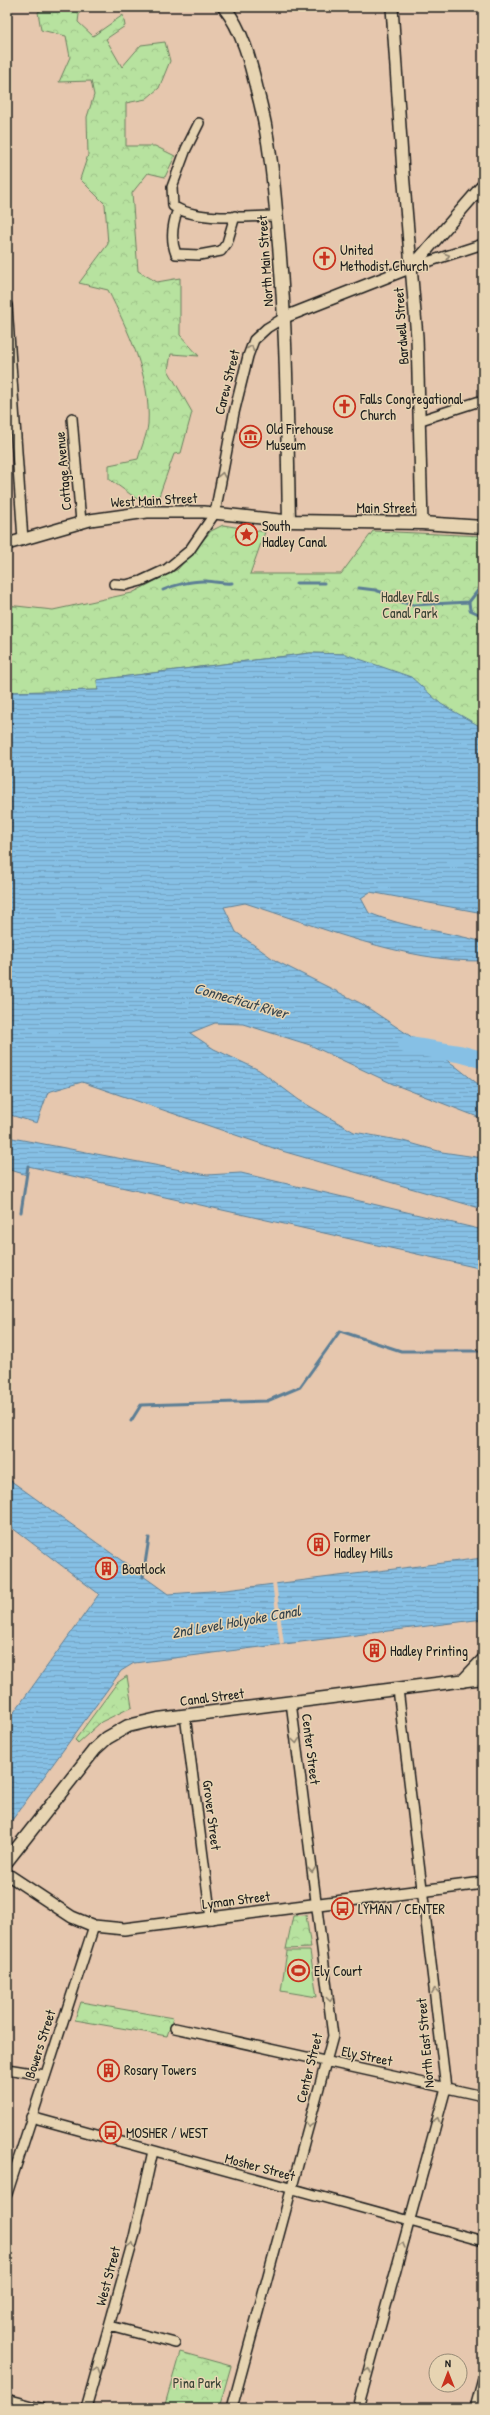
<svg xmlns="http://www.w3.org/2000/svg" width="490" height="2415" font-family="'Patrick Hand',sans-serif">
<defs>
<pattern id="forest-crowns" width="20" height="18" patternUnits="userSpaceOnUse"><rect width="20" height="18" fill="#b7e29f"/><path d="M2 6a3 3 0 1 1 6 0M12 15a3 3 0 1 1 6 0" fill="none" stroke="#9dc188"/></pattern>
<pattern id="water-rules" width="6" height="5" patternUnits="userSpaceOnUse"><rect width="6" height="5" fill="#86c0e5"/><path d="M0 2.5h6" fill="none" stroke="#73a4c4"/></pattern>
</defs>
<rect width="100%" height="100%" fill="#e6c7ae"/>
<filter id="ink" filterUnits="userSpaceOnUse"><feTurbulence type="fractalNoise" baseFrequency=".025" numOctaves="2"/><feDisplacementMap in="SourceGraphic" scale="8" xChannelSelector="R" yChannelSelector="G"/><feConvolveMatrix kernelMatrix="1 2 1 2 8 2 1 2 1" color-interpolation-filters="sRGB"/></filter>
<g filter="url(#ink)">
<path fill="#b7e29f" stroke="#6a7f5e" d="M287,1951h23l7,46 -36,-6z"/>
<path fill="url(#forest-crowns)" stroke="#6a7f5e" d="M47,7h33l-2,15 15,14 30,-21 2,11 -19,13 16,28 19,-22 24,-3 5,19 -11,27 -13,11 -20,4v43h29l20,10 -10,21 -17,-4 -16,20 6,78 19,11 23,-4v57l19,21 -28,-2 -3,16 24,42 -11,41 -7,1 -16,45h-21l-28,-20v-14l29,-6c3,-11 9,-24 10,-35 3,-48 -20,-93 -40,-134l-29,-7 29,-39 -3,-40 -25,-25 8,-24 -1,-38 7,-22 -3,-14 -32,1 11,-25 -4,-21 -25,-6 -3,-18z
M223,525l42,7 -15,42h91l32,-43 110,5v209l-138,-91 -35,-1 -213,27 1,10 -91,2v-87l46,5 79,-17 46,-24 33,-38z
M127,1676l5,31 -31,15 -23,21 -3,-3 42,-57z
M306,1915l5,33 -25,1 7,-33z
M81,2002l92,16 -6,18 -92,-16z
M180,2352l51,14 -12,42h-55z"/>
<path fill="url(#water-rules)" stroke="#5c7e95" d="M310,653l35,1 66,23 30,27 42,24v185l-113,-21 -9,6 8,15c37,15 76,18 114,29v19c-79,1 -163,-34 -238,-58l-21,4 12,25 40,29 86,43 92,61 29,23v31l-90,-35 -83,-39 -67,-21 -28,-1 -25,10 24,16 45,21 40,30 55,32 49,9 39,11 41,6v51l-201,-58 -200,-69 -34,10 -11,31 -30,-9v-422l91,-2 -1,-10z
M7,1137l200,38 34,-2 242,57v39l-455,-103 -1,9 -20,-6z
M7,1478l161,116 58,-4 257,-32v61l-349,44 -13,8 -114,156v-105l92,-128 -92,-70z"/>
<path fill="#e6c7ae" d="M272,1582h4l8,62 -4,1z"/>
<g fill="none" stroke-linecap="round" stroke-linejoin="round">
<path stroke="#5c7e95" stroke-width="3" d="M296,583h28
M483,584l-14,18 1,8 13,6
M359,588l16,2 12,4 6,6 20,5 56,-3
M163,590c11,-5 28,-9 40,-9 10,0 17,3 29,2
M21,1212l7,-46
M131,1421l10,-16 126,-4 33,-14 40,-56 61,20h82
M143,1577l6,-39"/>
<path stroke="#86c0e5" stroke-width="17" d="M406,1045l55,9 22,6"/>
<defs>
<path id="minor" d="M199,123l-13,26 -14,38 1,19c24,16 75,10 104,10
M178,209c-6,16 -8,30 -2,45l23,1 22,-4 6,-8 8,-27
M412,267l71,-23
M7,305l16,235
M72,418l9,104
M421,420l62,-20
M114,584l12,1 15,-4 26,-12 22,-18 26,-38 19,-100 14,-57 6,-16 13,-12 18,-11
M185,1715l26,204
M175,2028l308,68
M7,2069l37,6
M31,2117l452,124
M7,2194l87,-268
M110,2326l65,17
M7,2399l33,9
M86,2408l48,-171 19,-86
M232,2408l101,-372 -42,-334
M358,2408l88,-320 -48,-399
M475,2408l8,-29"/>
<path id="tertiary" d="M392,7l11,165 14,165 5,186
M285,317l127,-50 71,-82
M7,544l83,-24 57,-8h57l85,9
M7,1874l65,43 22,9 30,3 359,-46"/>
<path id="secondary" d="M224,7c19,24 26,54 33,83 13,48 17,95 21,144 9,95 9,191 11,287l133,2 61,4
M463,1681l20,-21
M7,1861l88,-112 12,-11 21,-12 30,-7 325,-41"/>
</defs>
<use href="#minor" stroke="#1c1c1c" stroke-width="12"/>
<use href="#tertiary" stroke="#1c1c1c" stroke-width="14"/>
<use href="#secondary" stroke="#1c1c1c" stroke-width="15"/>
<use href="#minor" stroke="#e7d4b2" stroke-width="9"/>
<use href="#tertiary" stroke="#e7d4b2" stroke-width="11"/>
<use href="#secondary" stroke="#e7d4b2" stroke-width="12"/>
</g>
<defs><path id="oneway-chevron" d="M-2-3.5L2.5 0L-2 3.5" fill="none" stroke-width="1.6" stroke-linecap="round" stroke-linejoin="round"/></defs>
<g stroke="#8c816e">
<use href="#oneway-chevron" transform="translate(447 256) rotate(-17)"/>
<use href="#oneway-chevron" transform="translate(251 348) rotate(-68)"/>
<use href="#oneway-chevron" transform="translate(222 475) rotate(-79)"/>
<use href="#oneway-chevron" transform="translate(296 1741) rotate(83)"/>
<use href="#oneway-chevron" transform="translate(312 1870) rotate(83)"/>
<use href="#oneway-chevron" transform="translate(435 1991) rotate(-97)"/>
<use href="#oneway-chevron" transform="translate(330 1999) rotate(82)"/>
<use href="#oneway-chevron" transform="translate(437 2120) rotate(-75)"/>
<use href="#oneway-chevron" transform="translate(309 2125) rotate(106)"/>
<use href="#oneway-chevron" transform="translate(132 2245) rotate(-75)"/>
<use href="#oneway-chevron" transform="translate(402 2245) rotate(-75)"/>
<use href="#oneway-chevron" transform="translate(97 2370) rotate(-74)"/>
<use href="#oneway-chevron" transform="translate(368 2370) rotate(-75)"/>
</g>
</g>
<defs>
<symbol id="church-ring" viewBox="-11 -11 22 22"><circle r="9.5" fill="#e7d4b2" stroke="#c8321e" stroke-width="1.5"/><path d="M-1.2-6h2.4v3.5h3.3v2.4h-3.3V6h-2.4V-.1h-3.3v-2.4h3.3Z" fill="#c8321e"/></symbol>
<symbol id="museum-ring" viewBox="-11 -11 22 22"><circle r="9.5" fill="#e7d4b2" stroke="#c8321e" stroke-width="1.5"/><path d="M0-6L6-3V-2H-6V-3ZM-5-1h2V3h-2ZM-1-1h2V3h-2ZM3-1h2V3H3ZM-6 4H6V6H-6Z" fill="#c8321e"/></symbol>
<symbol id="sight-ring" viewBox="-11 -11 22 22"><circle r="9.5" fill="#e7d4b2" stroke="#c8321e" stroke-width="1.5"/><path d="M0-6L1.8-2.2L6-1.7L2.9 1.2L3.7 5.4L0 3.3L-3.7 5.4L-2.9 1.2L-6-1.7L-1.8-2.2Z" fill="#c8321e"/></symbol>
<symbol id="building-ring" viewBox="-11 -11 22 22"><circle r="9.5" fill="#e7d4b2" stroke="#c8321e" stroke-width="1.5"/><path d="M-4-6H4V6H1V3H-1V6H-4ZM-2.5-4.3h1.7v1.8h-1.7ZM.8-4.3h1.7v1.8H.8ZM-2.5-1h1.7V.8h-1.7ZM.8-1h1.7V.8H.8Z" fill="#c8321e"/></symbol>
<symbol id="bus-ring" viewBox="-11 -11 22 22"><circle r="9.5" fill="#e7d4b2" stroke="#c8321e" stroke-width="1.5"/><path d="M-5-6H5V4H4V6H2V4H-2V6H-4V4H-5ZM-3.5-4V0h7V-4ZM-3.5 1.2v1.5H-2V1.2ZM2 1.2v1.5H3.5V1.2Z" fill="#c8321e"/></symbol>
<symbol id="stadium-ring" viewBox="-11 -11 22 22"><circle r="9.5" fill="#e7d4b2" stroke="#c8321e" stroke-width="1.5"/><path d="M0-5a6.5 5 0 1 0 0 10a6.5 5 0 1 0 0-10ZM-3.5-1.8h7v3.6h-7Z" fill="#c8321e"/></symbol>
</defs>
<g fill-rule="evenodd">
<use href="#church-ring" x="312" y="246" width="25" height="25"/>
<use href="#church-ring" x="332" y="394" width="25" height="25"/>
<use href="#museum-ring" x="238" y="424" width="25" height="25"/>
<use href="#sight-ring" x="234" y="522" width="25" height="25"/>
<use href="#building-ring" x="306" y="1532" width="25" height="25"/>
<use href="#building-ring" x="94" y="1556" width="25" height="25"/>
<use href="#building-ring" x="362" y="1638" width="25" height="25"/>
<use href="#bus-ring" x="330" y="1896" width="25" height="25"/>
<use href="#stadium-ring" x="286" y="1958" width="25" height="25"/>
<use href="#building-ring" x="96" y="2058" width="25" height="25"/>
<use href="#bus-ring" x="98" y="2120" width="25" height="25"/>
</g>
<g text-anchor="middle" stroke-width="3" stroke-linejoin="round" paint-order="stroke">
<g font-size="14" fill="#1c1c1c" stroke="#e7d4b2" text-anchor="start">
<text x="340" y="255">United<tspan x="340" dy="16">Methodist Church</tspan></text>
<text x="360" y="404">Falls Congregational<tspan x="360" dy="16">Church</tspan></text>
<text x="266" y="434">Old Firehouse<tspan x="266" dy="16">Museum</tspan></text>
<text x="262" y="531">South<tspan x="262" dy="16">Hadley Canal</tspan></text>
<text x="334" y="1542">Former<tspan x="334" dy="16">Hadley Mills</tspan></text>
<text x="122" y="1574">Boatlock</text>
<text x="390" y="1656">Hadley Printing</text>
<text x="358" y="1914">LYMAN / CENTER</text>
<text x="314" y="1976">Ely Court</text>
<text x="124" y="2075">Rosary Towers</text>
<text x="126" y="2138">MOSHER / WEST</text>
</g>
<g font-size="14" fill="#1c1c1c" stroke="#e7d4b2">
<text transform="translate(265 261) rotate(-94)" y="5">North Main Street</text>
<text transform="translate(401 326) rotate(-94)" y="5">Bardwell Street</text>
<text transform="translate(227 382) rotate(-76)" y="5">Carew Street</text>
<text transform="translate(63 471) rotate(-95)" y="5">Cottage Avenue</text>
<text transform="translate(154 500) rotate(-3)" y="5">West Main Street</text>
<text x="386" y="513">Main Street</text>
<text transform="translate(212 1697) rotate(-7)" y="5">Canal Street</text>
<text transform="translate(311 1749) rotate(83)" y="5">Center Street</text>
<text transform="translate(212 1815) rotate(83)" y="5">Grover Street</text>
<text transform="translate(236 1900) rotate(-7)" y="5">Lyman Street</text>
<text transform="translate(425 2043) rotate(-95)" y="5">North East Street</text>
<text transform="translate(40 2044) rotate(-72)" y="5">Bowers Street</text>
<text transform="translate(367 2056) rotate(12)" y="5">Ely Street</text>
<text transform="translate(309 2068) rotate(-76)" y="5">Center Street</text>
<text transform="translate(260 2167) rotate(15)" y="5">Mosher Street</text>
<text transform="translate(108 2276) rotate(-75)" y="5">West Street</text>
</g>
<g font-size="14" fill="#3b4436" stroke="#e7d4b2">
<text x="410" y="602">Hadley Falls<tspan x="410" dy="16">Canal Park</tspan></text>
<text x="197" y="2388">Pina Park</text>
</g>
<g font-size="15" font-style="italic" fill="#36454e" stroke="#e7d4b2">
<text transform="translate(241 1001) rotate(16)" y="5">Connecticut River</text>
<text transform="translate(236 1622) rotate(-10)" y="5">2nd Level Holyoke Canal</text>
</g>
</g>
<rect width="490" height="2415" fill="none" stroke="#e7d4b2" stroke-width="24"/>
<rect x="12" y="12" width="466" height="2391" fill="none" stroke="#1c1c1c" stroke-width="1.5" filter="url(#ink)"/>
<g transform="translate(448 2373)"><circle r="19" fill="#e7d4b2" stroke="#968a76"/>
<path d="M0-3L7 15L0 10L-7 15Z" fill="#c8321e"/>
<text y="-6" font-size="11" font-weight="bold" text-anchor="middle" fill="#1c1c1c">N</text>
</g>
</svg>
